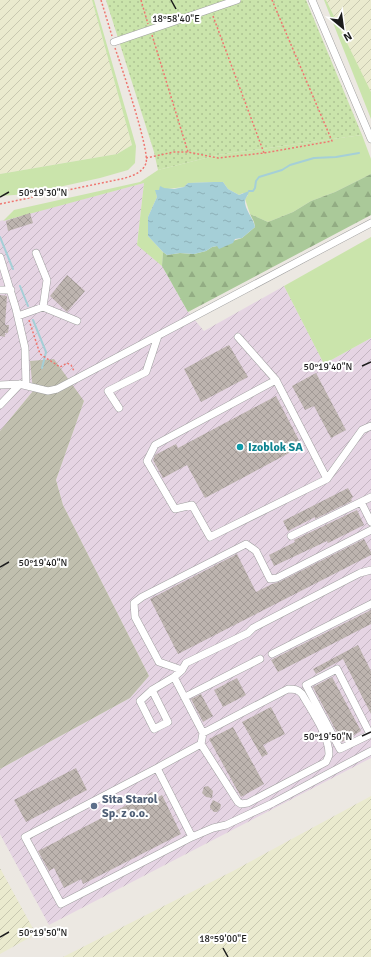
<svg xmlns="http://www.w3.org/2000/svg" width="371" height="957" font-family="Signika,sans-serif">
<defs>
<pattern id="industrial-furrows" width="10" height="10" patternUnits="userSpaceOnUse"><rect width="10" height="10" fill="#e5d4e3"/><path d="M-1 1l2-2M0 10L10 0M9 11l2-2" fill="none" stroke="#c4b5c2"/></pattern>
<pattern id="construction-furrows" width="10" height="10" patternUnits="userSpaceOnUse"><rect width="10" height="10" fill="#c0bfae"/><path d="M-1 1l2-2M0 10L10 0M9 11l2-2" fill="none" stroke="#a4a495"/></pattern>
<pattern id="farmland-furrows" width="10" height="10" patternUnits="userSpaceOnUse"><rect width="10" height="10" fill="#eaeace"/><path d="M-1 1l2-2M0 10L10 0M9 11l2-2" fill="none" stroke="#c8c8b0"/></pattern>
<pattern id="forest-firs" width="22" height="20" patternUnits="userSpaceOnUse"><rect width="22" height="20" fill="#aac999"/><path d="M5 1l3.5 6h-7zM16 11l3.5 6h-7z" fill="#92ac83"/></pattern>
<pattern id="garden-dots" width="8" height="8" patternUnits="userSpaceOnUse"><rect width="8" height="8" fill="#cae4ab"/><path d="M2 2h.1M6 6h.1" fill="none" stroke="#adc393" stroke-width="1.8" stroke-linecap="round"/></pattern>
<pattern id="water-ripples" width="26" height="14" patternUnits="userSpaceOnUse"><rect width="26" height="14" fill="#a5cfd7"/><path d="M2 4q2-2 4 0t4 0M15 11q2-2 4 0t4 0" fill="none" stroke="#8db1b8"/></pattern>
<pattern id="building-cross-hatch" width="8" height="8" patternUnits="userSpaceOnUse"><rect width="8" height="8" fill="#bdb4af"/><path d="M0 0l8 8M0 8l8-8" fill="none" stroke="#a29a96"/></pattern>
</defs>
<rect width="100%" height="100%" fill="#ece8e2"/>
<path fill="url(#industrial-furrows)" d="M144,183l-7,61 25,22 26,46 16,19 80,-45 40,78 47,-26v420l-322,167 -49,-91v-65l130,-71 19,-22 -86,-171 -7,-25 28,-79 -51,-10 -33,40v-210z"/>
<path fill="url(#construction-furrows)" d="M54,359l30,42 -28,79 7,25 86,171 -19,22 -130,71v-338l33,-40 -3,-30z"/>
<path fill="url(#farmland-furrows)" d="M0,0h92l40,145 -15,9 -117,20z
M326,0h45v92l-2,-2z
M371,796v161h-308l170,-86z
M0,868l36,66 -36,20z"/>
<path fill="#cae4ab" d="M92,0h2l42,146 -1,17 -7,7 -28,8 -73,16 -27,2v-22l117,-20 15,-9z
M324,0h2l45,92v27z
M362,135l9,24v15l-36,18 -24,9 -18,11 -25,10 -18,-8 -5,-15 3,-4 -5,-2 -4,2 -11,-6 -5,-7 -35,1 -4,4 -25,3 -3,3 1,4 -9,20v19l15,16 -1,14 -25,-21 7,-62 -141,38 11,-11 126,-28 18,-12 60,-15z
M371,237v101l-47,26 -40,-78z"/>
<path fill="url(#forest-firs)" d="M371,174v41l-183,97 -26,-46 1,-14 4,3 13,-2 14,1 12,-3 6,-4 5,-1 25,-8 13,-11 -1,-5 -4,-8 18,8 25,-10 18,-11 24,-9z"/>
<path fill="url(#garden-dots)" d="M106,0h200l56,135 -144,20 -60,15 -4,-18z"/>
<path fill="url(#water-ripples)" d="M214,182h9l5,7 11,6 10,-4c0,3 -3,6 -4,9 -1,9 9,19 10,27l-13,11 -7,1 -2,4 -14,6 -2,-3 -5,1 -6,4 -12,3 -14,-1 -13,2 -4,-3 -15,-16v-19l9,-20 -2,-7h4l1,-4 4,2 10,1 10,-2 4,-4z"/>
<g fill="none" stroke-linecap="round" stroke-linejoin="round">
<path stroke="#a5cfd7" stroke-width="2" d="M249,191h4l2,-3 1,-7 3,-4 23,-7 8,-5 24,-7 22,-1 23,-4
M0,237l13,32
M20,286l8,20
M33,320l13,32 -4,16"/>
</g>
<path fill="url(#building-cross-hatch)" d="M30,213l3,10 -25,8 -2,-10z
M67,275l18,16 -18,21 -17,-16z
M0,295l7,1 -2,29h4l-1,8h-3v4l-5,-1z
M229,345l19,32 -47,25 -17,-33z
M316,373l30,57 -15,8 -17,-32 -9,4 -13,-24z
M276,396l26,50 -97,52 -18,-33 -24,13 -10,-18 2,-5 21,-11 2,4z
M348,488l5,9 -2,2 1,2 -37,18v-2l-27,14 -5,-10z
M357,510l7,15 -36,18 -1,-2 -53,25 -5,-11 26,-13 -1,-2z
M364,539l7,13v3l-193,99 -28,-55 87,-45 19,38 16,-8 7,-2z
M371,610v14l-93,48 -7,-12z
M358,645l13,26v43l-28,-55 -27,15 -3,-5z
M332,677l29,54 -19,11 -29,-55z
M237,678l9,17 -23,12 -9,-17z
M201,694l12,22 -10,6 -12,-23z
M271,707l14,27 -22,11 5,9 -6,3 -20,-35z
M233,727l31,57 -23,13 -32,-58z
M76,768l11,22 -61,32 -12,-22z
M208,786l5,5 -1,7 -6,-1 -4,-4 2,-6z
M152,792l4,6 6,-3 19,39 -98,50 -2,-5 -17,9 -10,-20 -5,3 -11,-20z
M213,800l6,3 2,2 -1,4 -3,3h-3l-4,-4v-2z"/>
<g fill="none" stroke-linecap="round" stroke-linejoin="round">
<defs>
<path id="minor" d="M312,0l59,139
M114,42l123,-42
M36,253l11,27 -4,27
M0,257l16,52 9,39 1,37
M0,290h11
M18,316l25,-9 34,14
M238,337l38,43 51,99
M276,380l-121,65 -8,16 28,48 17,-4 18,32 117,-58 35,-49 9,-4
M0,385l19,-1 29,7 9,-2 314,-166
M0,405l20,-21
M119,408l-11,-17 38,-19 12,-36
M361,502l10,20
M291,536l80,-39
M272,654l99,-50
M182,670l-23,-8 -24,-45 -1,-14 8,-6 104,-53 10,7 14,28 7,-1 94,-48
M152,690l16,32 -14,7 -14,-28 12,-11 22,-13
M185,697l75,-38
M203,733l85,-44c6,0 10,0 14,5 9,16 27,41 27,60 0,3 -2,5 -3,8l-78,41 -7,1 -3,-2 -37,-58 2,-11 -29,-56 8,-7 4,-7 62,-30 5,-5 107,-55 11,-3
M370,734l-33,-65 -31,16 34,64 31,-15
M201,744l-44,24 35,69 21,-9 13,-3 47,-22 98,-52
M157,768l-132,69 36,67 131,-67"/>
</defs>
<use href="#minor" stroke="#a0a0a0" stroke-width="8"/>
<path stroke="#ef7670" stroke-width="1.5" stroke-dasharray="2 2" stroke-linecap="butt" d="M101,0l11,36
M141,0l7,24
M213,16l51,137
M152,35l36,117
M146,158l28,-6h14l30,6 46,-5 68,-12 -60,-141
M0,204l121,-25c9,-2 22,-6 25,-16 4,-12 -25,-98 -31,-115
M29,320l11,34 20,13 7,-4 4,2 3,6"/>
<use href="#minor" stroke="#fff" stroke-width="7"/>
</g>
<path fill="none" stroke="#1c1c1c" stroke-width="1.5" d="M171,0l5,9M0,197l9,-5M362,366l9,-4M0,567l9,-5M362,736l9,-4M0,937l9,-5M223,948l5,9"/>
<circle fill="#0f9aa8" stroke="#fff" stroke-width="1.5" cx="240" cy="447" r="4"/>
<circle fill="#5c6f8a" stroke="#fff" stroke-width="1.5" cx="94" cy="806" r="4"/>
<g text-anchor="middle" stroke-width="4" stroke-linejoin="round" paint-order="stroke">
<g font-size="12" font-weight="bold" fill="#0d838f" stroke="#fff" text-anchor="start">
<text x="248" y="451">Izoblok SA</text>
</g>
<g font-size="12" font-weight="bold" fill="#4e5e75" stroke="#fff" text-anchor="start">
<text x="102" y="803">Sita Starol<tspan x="102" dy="14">Sp. z o.o.</tspan></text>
</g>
</g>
<g font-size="10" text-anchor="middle" fill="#1c1c1c" stroke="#fff" stroke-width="4" stroke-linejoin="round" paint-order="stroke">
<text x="176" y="22">18°58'40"E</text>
<text x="43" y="196">50°19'30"N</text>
<text x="328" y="370">50°19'40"N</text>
<text x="43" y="566">50°19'40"N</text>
<text x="328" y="740">50°19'50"N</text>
<text x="43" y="936">50°19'50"N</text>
<text x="223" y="942">18°59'00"E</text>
</g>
<g transform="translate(343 28) rotate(151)" stroke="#ffffff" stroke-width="3" paint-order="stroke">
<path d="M0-3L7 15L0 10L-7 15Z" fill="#1c1c1c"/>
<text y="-6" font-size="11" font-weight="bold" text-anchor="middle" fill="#1c1c1c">N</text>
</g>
</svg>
